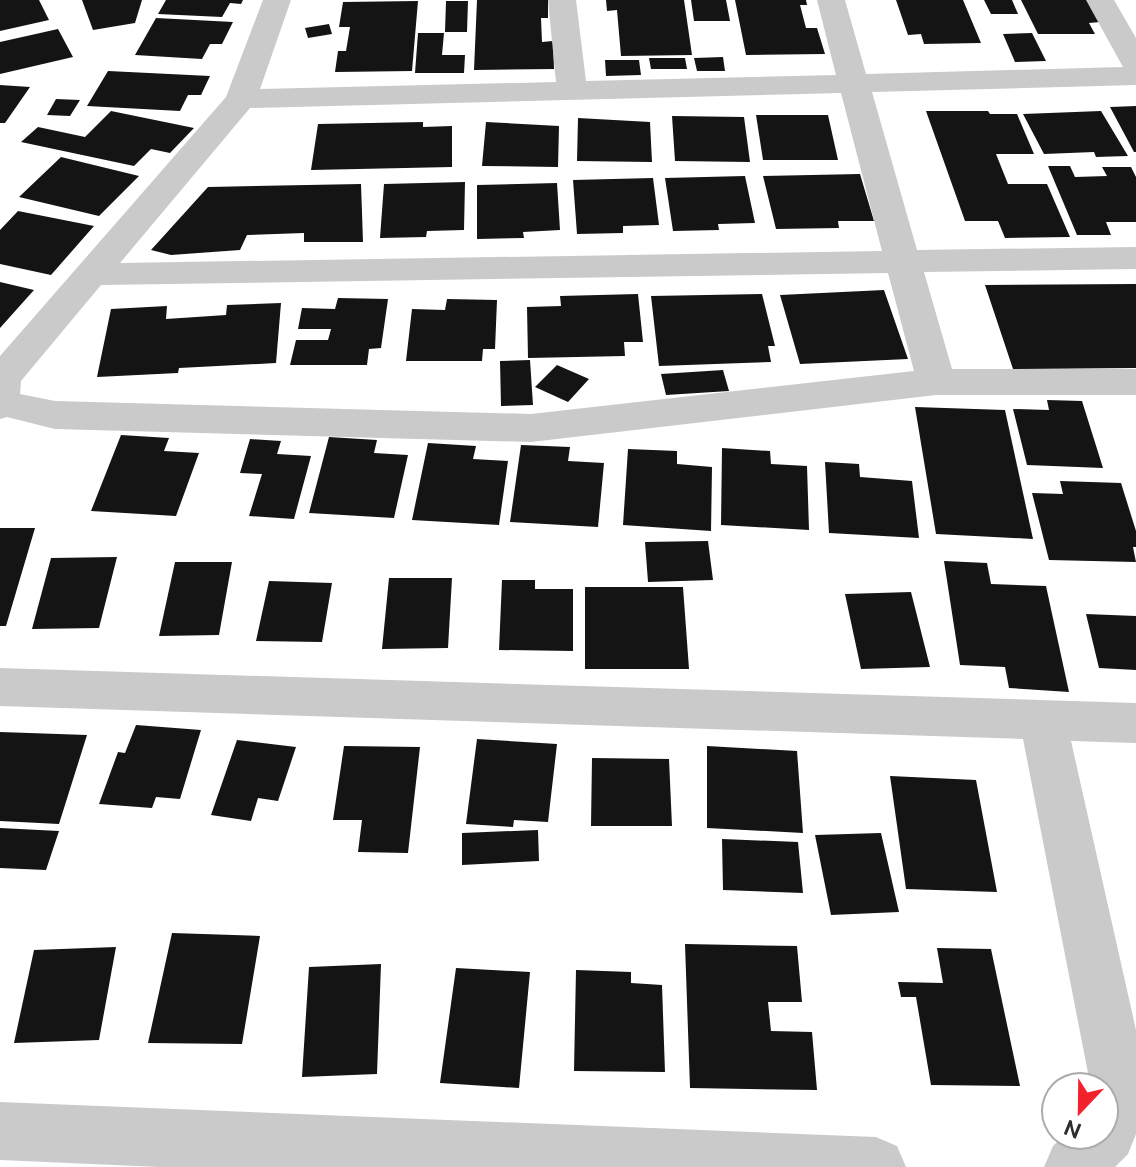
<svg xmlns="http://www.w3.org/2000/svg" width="1136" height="1167" font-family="Ubuntu,sans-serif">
<rect width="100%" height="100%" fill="#fff"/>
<path fill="#141414" d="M0,0h39l10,20 -49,11z
M82,0h60l-7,23 -42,7z
M166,0h77l-2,4 -11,-1 -8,14 -64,-3z
M477,0h71v18h-7l1,24 11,-1 1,28 -80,1z
M606,0h78l8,55 -71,1 -4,-46 -10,1z
M691,0h35l4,21h-36z
M735,0h71l1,5h-7l6,23h11l8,26 -79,1z
M896,0h67l18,43 -57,1 -3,-10 -13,1z
M984,0h28l6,14h-27z
M1021,0h67l12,22 -11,1 6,11h-57z
M418,1l-6,70 -77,1 3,-21h8l4,-24h-11l4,-25z
M446,1h22l-1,31h-22z
M156,18l77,4 -11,22h-12l-8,15 -67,-4z
M329,24l3,10 -24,4 -3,-10z
M58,29l15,28 -73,17v-32z
M418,33h26l-2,22h23l-1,18h-49z
M1032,33l14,28 -31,1 -12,-28z
M723,57l2,14h-28l-3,-13z
M649,58h36l2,11h-36z
M605,60h34l2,15 -35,1z
M108,71l102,5 -9,19h-13l-8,16 -93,-5z
M0,85l30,2 -25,36h-5z
M56,99l24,1 -10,16 -23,-1z
M1136,106v46h-2l-24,-45z
M111,111l83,17 -24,25 -19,-4 -17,17 -113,-24 17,-15 47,10z
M926,111h62l2,3h27l17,40h-38l12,30h39l23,53 -65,1 -7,-17h-33z
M1101,111l27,45 -32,1 -2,-5 -50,2 -21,-40z
M756,115h72l10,45h-75z
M672,116l72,1 6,45 -75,-1z
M578,118l72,4 2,40 -75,-1z
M423,122v5l29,-1v41l-141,3 7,-46z
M486,122l73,4 -1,41 -76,-1z
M61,157l78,19 -40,40 -80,-19z
M1048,166h22l5,11 32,-1 -5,-9h29l5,10v45h-30l5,13h-34z
M860,174l14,47h-36l1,7 -63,1 -13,-53z
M745,176l10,47 -37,1 1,6 -46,1 -8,-53z
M653,178l6,47 -36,1v7l-46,1 -4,-54z
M465,182l-1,48 -37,1 -1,6 -46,1 4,-54z
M557,183l3,47 -37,2 1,6 -47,1v-54z
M361,184l2,58h-59v-9l-57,2 -7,15 -69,5 -20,-5 57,-63z
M18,211l76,15 -43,49 -51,-11v-34z
M0,282l34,8 -34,38z
M1136,284v84l-123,1 -28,-84z
M884,290l24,69 -108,5 -20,-69z
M638,294l5,48h-19l1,14 -97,2 -1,-51 34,-1 -1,-10z
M762,294l13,52h-7l3,16 -112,4 -8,-70z
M338,298l50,1 -7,49 -12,1 -2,16h-77l6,-25h32l3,-11h-33l4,-21 33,1z
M447,299l50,1 -2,49h-12l-1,12h-76l6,-52 33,1z
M281,303l-5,60 -97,5 -1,5 -81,4 14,-68 56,-3 -1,13 60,-4 1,-10z
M530,360l3,45 -32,1 -1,-45z
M557,365l32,14 -21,23 -33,-15z
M723,370l6,21 -63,4 -5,-21z
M1047,400l35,1 21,67 -76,-3 -14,-56 36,1z
M915,407l90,3 28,129 -97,-5z
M121,435l48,3 -5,13 35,2 -23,63 -85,-5z
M329,437l48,3 -3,13 34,2 -14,63 -85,-5z
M250,439l31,2 -4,13 34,2 -17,63 -45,-3 13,-42 -22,-1z
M428,443l48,3 -3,13 35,2 -9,64 -87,-5z
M521,445l49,2 -2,14 36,2 -6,64 -88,-5z
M722,448l48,3 1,13 36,2 2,64 -88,-5z
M628,449l49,2v13l35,3 -1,64 -88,-6z
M825,462l34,2 1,13 52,4 7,57 -90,-5z
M1060,481l61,2 15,48v16h-3l3,15 -87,-2 -17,-67 31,1z
M0,528h35l-29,98h-6z
M708,541l5,39 -65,2 -3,-40z
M117,557l-18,71 -67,1 19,-71z
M944,561l43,2 4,21 55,2 23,106 -60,-4 -4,-21 -45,-2z
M175,562h57l-13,73 -60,1z
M389,578h63l-4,70 -66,1z
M502,580h33v9h38v62l-74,-1z
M269,581l63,2 -10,59 -66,-1z
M585,587h98l6,82h-104z
M911,592l19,75 -69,2 -16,-75z
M1086,614l50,2v54l-37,-2z
M136,725l65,5 -21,69 -24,-2 -4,11 -53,-4 19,-52 7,1z
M0,732l87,3 -28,89 -59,-3z
M477,739l80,5 -9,78 -34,-2 -1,7 -47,-3z
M237,740l59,7 -18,54 -20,-3 -7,23 -40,-6z
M344,746l76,1 -12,106 -50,-1 4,-32h-29z
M707,746l90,5 6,82 -96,-5z
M592,758l77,1 3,67h-81z
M890,776l86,4 21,112 -91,-3z
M0,828l59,3 -13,39 -46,-2z
M538,830l1,31 -77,4v-32z
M881,833l18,79 -68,3 -16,-80z
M722,839l76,3 5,51 -80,-3z
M172,933l88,3 -18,108 -94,-1z
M685,944l112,2 5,56h-34l3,29 41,1 5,58 -127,-2z
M116,947l-17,93 -85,3 20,-93z
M937,948l54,1 29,137 -89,-1 -15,-88h-15l-3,-15 45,1z
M381,964l-4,110 -75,3 7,-110z
M456,968l74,4 -11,116 -79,-5z
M576,970l55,2v11l31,2 3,87 -91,-1z"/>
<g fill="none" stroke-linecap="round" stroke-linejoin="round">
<path fill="#cacaca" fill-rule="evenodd" d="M263,0h28l-31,89 296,-7 -8,-82h28l10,81 250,-6 -19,-75h28l21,74 257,-7 -37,-67h28l22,38v47l-264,7 45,158 219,-3v22l-212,3 28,97h184v26h-200l-405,47 -476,-13 -48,-12 -7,2v-63l226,-259zM841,93l41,158 -762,12 130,-155zM888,273l26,98 -383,43 -476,-13 -35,-7 1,-13 80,-96z
M0,668l1136,35v40l-65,-2 65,289v104l-8,20 -13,13h-71l9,-21 11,-11h40v-48h-18l2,-14 -65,-334 -1023,-33z
M0,1102l876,35 21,9 9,21h-746l-160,-7z"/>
</g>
<g transform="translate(1080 1111) rotate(202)"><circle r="38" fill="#ffffff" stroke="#ababab" stroke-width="2"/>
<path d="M0-6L14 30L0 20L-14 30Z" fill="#f2212c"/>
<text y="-12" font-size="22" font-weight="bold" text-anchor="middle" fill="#2d2d2d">N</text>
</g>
</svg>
